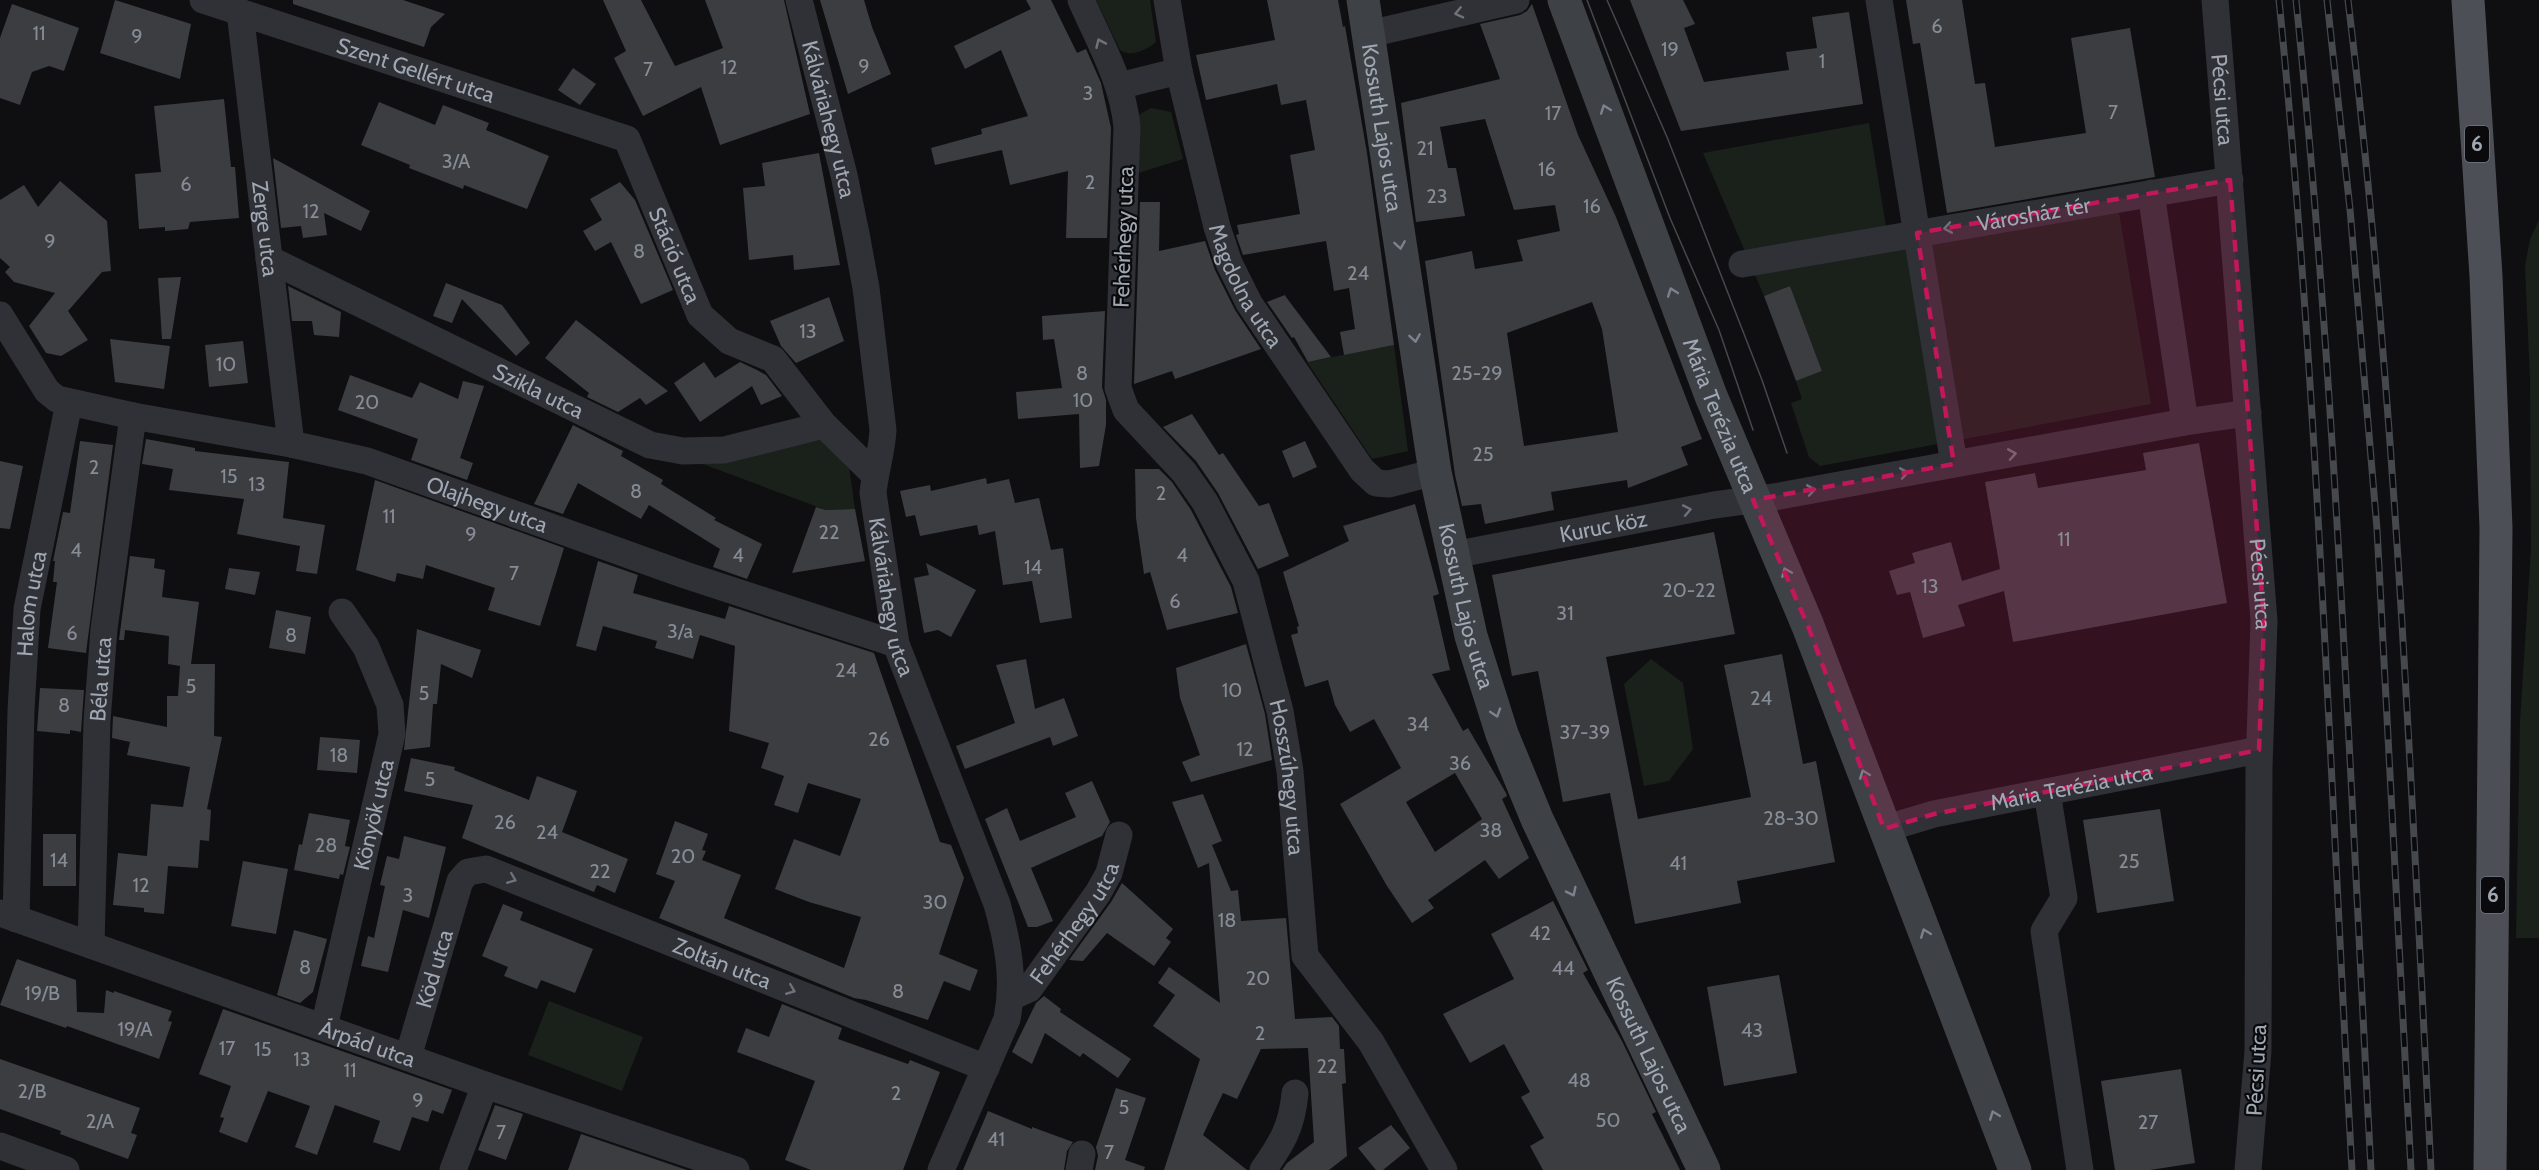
<svg xmlns="http://www.w3.org/2000/svg" width="2539" height="1170" font-family="Cabin,sans-serif">
<rect width="100%" height="100%" fill="#0f0f11"/>
<path fill="#19211a" d="M1096,0h54l6,42c-9,8 -26,16 -36,8z
M1151,108l20,4 12,47 -51,16 4,-54 4,-7z
M1869,123l21,128 229,-39 32,192 -331,62 -11,-9 -18,-54 11,-4 -6,-18 26,-10 -32,-85 -26,10 -61,-143z
M2539,220v718h-23l4,-217 11,-173 -1,-168 -5,-113 5,-28z
M1394,345l14,106 -36,8 -65,-97z
M824,439l24,20 7,50 -29,1 -126,-47z
M1651,659l32,24 10,66 -24,32 -25,5 -20,-102z
M549,1001l94,36 -21,54 -94,-36z"/>
<path fill="#3b3d41" fill-rule="evenodd" d="M115,0l76,24 -11,55 -80,-26z
M293,0h110l42,14 -14,13 -7,20 -131,-43z
M603,0h38l34,66 48,-18 -18,-48h79l26,114 -90,31 -19,-58 -58,29 -29,-58 12,-7z
M820,0h44l8,27 19,47 -43,20z
M1026,0h25l26,53 9,-4 15,34 10,45 -4,110h-41l2,-67 -58,14 -8,-35 -67,15 -4,-17 51,-14 -1,-5 47,-13 -27,-66 -36,19 -11,-23 77,-37z
M1267,0h71l5,27 2,-1 22,127 27,192 -50,10 -4,-23 15,-3 -6,-41 -15,3 -8,-50 -83,14 -7,-20 3,-1 -2,-9 63,-11 -10,-59 25,-5 -9,-50 -25,5 -4,-21 -71,16 -10,-45 79,-15z
M1630,0h53l12,24 -11,4 20,54 85,-12 -3,-18 31,-4 -5,-31 37,-5 14,92 -182,27z
M1906,0h56l13,84 10,-1 10,64 91,-14 -15,-95 59,-10 25,149 -208,36 -27,-170 -7,1z
M12,4l67,24 -15,43 -15,-5 -17,6 -12,33 -20,-7v-60z
M1532,4l46,131 38,82 86,222 -21,8 7,18 -60,23 -1,-8 -76,12 3,18 -69,14 -4,-20 -19,2 -7,-31 -30,-214 47,-10 3,18 48,-8 -6,-21 43,-9 -5,-26 -41,5 -29,-91 -45,8 8,41h8l9,48 -49,6 -15,-119 99,-24 -20,-55 40,-9 7,-4zM1592,302l10,27 16,103 -94,14 -17,-113z
M573,68l23,16 -16,21 -22,-15z
M224,99l7,68h4l4,51 -49,4 -2,7 -23,2v-4l-26,2 -4,-55 26,-2 -7,-66z
M379,102l56,23 8,-20 46,18 -3,7 63,26 -22,53 -63,-24 -1,4 -54,-21 1,-3 -49,-20z
M819,153l21,112 -46,5 -1,-15 -44,5 -6,-72 22,-2 -3,-23z
M273,158l97,53 -9,20 -37,-18 3,22 -24,3 -2,-12 -20,2z
M60,181l47,40 4,50 -9,1 -34,39 20,29 -27,16 -15,-3 -17,-27 26,-33 -41,-11 -9,-10 5,-5 -10,-9v-58l24,-15 14,22z
M620,182l15,18 38,90 -32,14 -30,-62 -16,9 -12,-20 19,-11 -12,-21z
M1140,202h20l-1,49 46,-10 10,29 20,40 26,39 -86,30 -3,-8 -38,13z
M181,277l-10,62h-9l-4,-61z
M446,283l56,22 28,38 -14,13 -54,-57 -10,24 -19,-7z
M288,286l53,26 -2,25 -25,-2 -2,-14h-20z
M1790,286l32,85 -26,10 -32,-85z
M1285,295l1,2 45,60 -23,5 -14,-25 -2,1 -25,-36z
M829,297l15,44 -48,22 -15,-17 -11,-25z
M1105,311l-3,76 4,13v25l-7,41 -19,2 -1,-54 -61,5 -2,-27 46,-4 -8,-49 -11,1 -1,-24z
M576,320l92,71 -22,14 -6,-7 -22,14 -31,-15 2,-4 -44,-35z
M110,339l60,7 -6,43 -49,-7z
M243,341l5,42 -39,4 -4,-42z
M704,362l11,16 25,-16 17,8 9,5 16,21 -21,9 -9,-19 -52,36 -26,-39z
M350,375l62,23 8,-16 38,17 5,-18 21,5 -24,72 13,5 -6,17 -56,-20 7,-21 -80,-29z
M1192,414l27,41 4,-2 36,53 10,-3 20,53 -31,13 -40,-76 -22,-32 -33,-34z
M573,425l50,26 -2,5 42,24 -2,4 55,34 -2,2 48,24 -15,35 -34,-12 7,-18 -71,-44 -8,14 -63,-36 -15,31 -29,-10z
M146,439l49,9v3l94,11 -6,56 42,7 -8,49 -21,-3 4,-25 -63,-12 7,-35 -75,-9 4,-21 -31,-5z
M80,441l33,4 -27,208 -38,-5 9,-66h-4l2,-21h-2l10,-49 7,1z
M1305,441l12,26 -24,11 -11,-27z
M2199,443l28,160 -214,39 -9,-51 -46,14 7,21 -42,12 -13,-46 -13,3 -8,-24 26,-8 -3,-10 39,-11 11,39 38,-12 -15,-87 50,-9 3,15 108,-18 -3,-17z
M0,461l23,5 -13,63 -10,-1z
M1135,469h24l13,13 19,28 40,77 7,26 -71,17 -17,-58 -6,2 -8,-56z
M986,478l1,6 22,-5 6,24 24,-5 12,52 12,-2 9,70 -32,5 -8,-42 -29,4 -8,-54 -16,4 -2,-10 -57,11 -5,-21 -9,2 -6,-26 30,-6 1,6z
M375,480l189,68 -24,78 -52,-16 7,-22 -69,-23 -3,14 -26,-6 -2,9 -39,-12z
M1415,504l24,90 -6,2 17,74 -18,4 31,57 5,-3 38,65 1,3 -5,3 27,59 -30,21 -14,-19 -57,40 6,8 -22,15 -25,-37 -47,-82 61,-36 -27,-49 -24,13 -15,-27 -7,-25 -23,7 -14,-52 7,-2 -1,-6 2,-1 -16,-54 66,-31 -6,-15zM1455,773l27,46 -47,33 -29,-50z
M816,507l10,3 29,-1 10,52 -73,12z
M1714,532l21,102 -129,23 32,162 113,-22 -27,-132 58,-11 21,110 13,-3 19,101 -98,19 4,22 -106,21 -25,-131 -47,9 -25,-131 -26,5 -20,-101z
M130,556l25,3 -1,9 11,2 -3,27 37,5 -8,62h24l-1,72 8,1 -15,72 4,1 -2,31 -9,-1 -2,28 -30,-2 -4,48 -20,-2v-4l-31,-3 5,-52 29,3 4,-52 32,3 7,-40 -63,-12 3,-13 -18,-4 1,-22 54,11v-31h11l2,-30 -12,-2 1,-28 -44,-6 -1,10h-5z
M598,561l40,14 -5,18 92,26 4,-13 145,47 66,189 11,3 13,33 -25,76 39,16 -8,21 -26,-10 -16,39 -62,-20 -12,-2 -195,-80 16,-37 -19,-7 19,-53 33,13 -6,16 4,1 -4,9 39,15 -17,43 120,50 17,-51 -52,-15 -34,-13 19,-50 46,17 21,-57 -53,-16 -10,30 -24,-8 10,-29 -23,-8 8,-25 -40,-12 6,-85 -35,-11 -7,24 -38,-11 2,-7 -54,-15 -7,25 -20,-5z
M926,563l50,27 -25,47 -13,-7 -14,3 -10,-55 15,-3z
M229,568l31,4 -5,23 -30,-6z
M276,610l35,7 -6,37 -36,-6z
M417,629l64,21 -9,28 -31,-14 -4,40h-4l-3,43 -26,3z
M1246,644l19,70 7,46 -81,22 -9,-20 18,-7 -20,-57 -4,-30z
M1026,659l9,50 29,-11 14,38 -25,10 -3,-9 -85,32 -9,-23 59,-23 -19,-58z
M40,688l44,2 -3,42 -11,-2v4l-33,-3z
M320,737l40,3 -3,33 -40,-3z
M411,758l44,9 -1,3 75,30 8,-24 40,15 -15,41 66,27 -13,34 -18,-8 -3,7 -132,-54 11,-33 -69,-14z
M1092,781l18,41 -8,14 -71,32 22,53 -16,6h-9l-43,-108 22,-11 13,33 56,-24 -11,-24z
M1203,794l19,47 -10,4 19,46 7,-1 3,31 45,-3 9,101 37,-2 7,9 1,23h4l2,34 -4,1 5,72 -18,14h-47l5,-7 27,-21 -6,-94 -47,1 -24,50 -14,-6 -20,42 44,35h-83l36,-111 -47,-33 22,-31 -17,-12 11,-16 51,36 -11,-140 -11,5 -26,-66z
M2160,809l14,92 -77,12 -14,-93z
M309,813l41,7 -5,26 5,1 -7,28 -3,-1 -1,5 -45,-9 5,-26 3,1z
M43,834h33v52h-33z
M404,836l42,11 -17,71 -26,-8 -15,62 -27,-6 7,-30 6,2 11,-52 -5,-1 7,-29 12,3z
M243,861l45,8 -12,65 -45,-8z
M1122,883l51,46 -7,9 5,4 -17,24 -47,-33 -24,28 -14,-1 42,-58z
M1553,901l35,69 -5,3 39,68 34,71 -4,2 28,56h-137l-13,-24 14,-8 -23,-41 9,-5 -26,-48 -34,19 -27,-49 71,-35 -23,-45z
M503,904l20,8 -3,8 73,29 -18,44 -34,-13 -4,9 -33,-13 4,-9 -26,-11z
M294,930l33,9 -14,53 -13,11 -23,-8z
M17,959l59,21 1,32 27,1 2,-23 8,3v-2l58,20 -4,10 4,1 -13,37 -92,-33 -1,2 -66,-23z
M1779,975l18,98 -73,13 -17,-99z
M1044,996l17,13 -1,3 71,47 -13,19 -35,-25 -3,4 -35,-24 -13,31 -20,-12 24,-49z
M782,1004l60,24 -4,11 70,25 2,-4 30,12 -37,98h-92l-26,-10 30,-79 -78,-29 9,-24 23,9z
M223,1009l229,81 -9,24 -11,-4 -4,12 -16,-5 -12,34 -27,-9 7,-21 -45,-16 -18,50 -22,-8 15,-41 -42,-15 -21,52 -28,-11 5,-14 -4,-1 11,-31 -32,-12z
M0,1059l140,49 -9,25 6,2 -9,24 -68,-25 1,-3 -61,-22z
M2181,1069l14,94 -45,7h-35l-14,-89z
M1116,1088l30,10 -21,62 20,7 -1,3h-49l3,-14 -2,-9z
M495,1105l28,9 -17,46 -28,-10z
M988,1111l44,18v-2l41,15 -6,9 -3,19h-101z
M1391,1125l19,23 -27,22h-7l-18,-22z
M581,1134l106,36h-119z"/>
<g fill="none" stroke-linecap="round" stroke-linejoin="round">
<g stroke="#303136" stroke-width="27">
<path id="s1" d="M203,0l424,139 73,176 29,26 44,18 51,66 50,49"/>
<path id="s2" d="M799,0l45,175 13,64 9,49 17,142c-1,22 -8,41 -10,63l23,151 101,260c11,39 18,75 10,115l-66,151"/>
<path id="s3" d="M1081,0c18,41 42,82 46,127l-9,261 8,22 58,62 21,30 41,79 34,130 10,60 15,185 66,86 73,128"/>
<path id="s4" d="M1167,0l12,71 38,156 12,36 20,40 113,167 14,13 13,1 46,-12"/>
<path d="M1879,0l75,464"/>
<path id="s5" d="M2215,0l49,621 -5,146 -1,284 -10,119"/>
<path id="s6" d="M240,12l51,432"/>
<path d="M1369,34l147,-34"/>
<path d="M1119,86l60,-15"/>
<path d="M2151,193l34,229"/>
<path id="s7" d="M269,259l381,186 33,6 41,-1 100,-25"/>
<path id="s8" d="M1742,264l488,-84"/>
<path id="s9" d="M0,315l47,76 10,8 76,17 158,28 76,17 318,114 211,69"/>
<path id="s10" d="M1453,555l261,-50 60,-8 411,-75 63,-9"/>
<path d="M2047,792l17,106 -20,33 36,239"/>
<path id="s11" d="M1884,829l50,-15 325,-64"/>
<path id="s12" d="M0,913l485,172 251,85"/>
<path id="s13" d="M16,919l5,-209 6,-101 42,-206"/>
<path id="s14" d="M91,945l6,-224 7,-92 29,-213"/>
<path id="s15" d="M1011,997l18,-8 69,-96 11,-20 10,-38"/>
<path id="s16" d="M324,1027l68,-293 -2,-29 -24,-58 -24,-35"/>
<path id="s17" d="M408,1057l52,-176 8,-9 18,-3 500,199"/>
<path d="M0,1146l66,24"/>
<path d="M453,1170l32,-85"/>
<path d="M1079,1170l3,-16"/>
<path d="M1263,1170c19,-27 29,-43 32,-77"/>
</g>
<g stroke="#3e4146" stroke-width="33">
<path id="s18" d="M1363,0l72,472 36,164 31,98 35,85 167,351"/>
<path id="s19" d="M1564,0l147,396 97,230 207,544"/>
</g>
<path stroke="#4c4f55" stroke-width="33" d="M2468,0l18,276 10,252 -6,642"/>
<path stroke="#45484d" stroke-width="1.5" d="M1587,0l83,218 49,112 34,100
M1607,0l60,137 95,243 25,73"/>
<defs>
<path id="rail" d="M2279,0c39,389 51,780 73,1170
M2296,0c40,389 54,780 75,1170
M2327,0l23,209 27,320 34,641
M2348,0c47,388 63,780 83,1170"/>
</defs>
<use href="#rail" stroke="#45484d" stroke-width="7"/>
<use href="#rail" stroke="#0a0a0c" stroke-width="4.5" stroke-dasharray="14" stroke-linecap="butt"/>
</g>
<defs><path id="oneway-chevron" d="M-2-3.5L2.5 0L-2 3.5" fill="none" stroke-width="1.6" stroke-linecap="round" stroke-linejoin="round" transform="scale(1.5)"/></defs>
<g stroke="#6d727b">
<use href="#oneway-chevron" transform="translate(1459 13) rotate(167)"/>
<use href="#oneway-chevron" transform="translate(1100 43) rotate(-114)"/>
<use href="#oneway-chevron" transform="translate(1948 228) rotate(170)"/>
<use href="#oneway-chevron" transform="translate(2012 454) rotate(-10)"/>
<use href="#oneway-chevron" transform="translate(1904 473) rotate(-10)"/>
<use href="#oneway-chevron" transform="translate(1811 490) rotate(-10)"/>
<use href="#oneway-chevron" transform="translate(1687 510) rotate(-11)"/>
<use href="#oneway-chevron" transform="translate(512 879) rotate(22)"/>
<use href="#oneway-chevron" transform="translate(791 990) rotate(22)"/>
</g>
<g stroke="#7d838d">
<use href="#oneway-chevron" transform="translate(1605 109) rotate(-110)"/>
<use href="#oneway-chevron" transform="translate(1400 245) rotate(81)"/>
<use href="#oneway-chevron" transform="translate(1672 292) rotate(-110)"/>
<use href="#oneway-chevron" transform="translate(1415 338) rotate(81)"/>
<use href="#oneway-chevron" transform="translate(1786 572) rotate(-113)"/>
<use href="#oneway-chevron" transform="translate(1496 713) rotate(72)"/>
<use href="#oneway-chevron" transform="translate(1864 774) rotate(-111)"/>
<use href="#oneway-chevron" transform="translate(1572 892) rotate(64)"/>
<use href="#oneway-chevron" transform="translate(1925 933) rotate(-111)"/>
<use href="#oneway-chevron" transform="translate(1994 1115) rotate(-111)"/>
</g>
<path fill="#c2185b" fill-opacity="0.2" stroke="#c2185b" stroke-width="4.5" stroke-dasharray="12 8" stroke-linejoin="round" d="M2230,180l34,441 -5,129 -325,64 -50,15 -76,-203 -55,-126 201,-36 -37,-231z"/>
<g text-anchor="middle" stroke-width="4.5" stroke-linejoin="round" paint-order="stroke">
<g font-size="20" fill="#868c96">
<text x="1937" y="33">6</text>
<text x="39" y="40">11</text>
<text x="137" y="43">9</text>
<text x="1670" y="56">19</text>
<text x="1822" y="68">1</text>
<text x="864" y="73">9</text>
<text x="729" y="74">12</text>
<text x="648" y="76">7</text>
<text x="1088" y="100">3</text>
<text x="2113" y="119">7</text>
<text x="1553" y="120">17</text>
<text x="1425" y="155">21</text>
<text x="456" y="168">3/A</text>
<text x="1547" y="176">16</text>
<text x="1090" y="189">2</text>
<text x="186" y="191">6</text>
<text x="1437" y="203">23</text>
<text x="1592" y="213">16</text>
<text x="311" y="218">12</text>
<text x="50" y="248">9</text>
<text x="639" y="258">8</text>
<text x="1358" y="280">24</text>
<text x="808" y="338">13</text>
<text x="226" y="371">10</text>
<text x="1082" y="380">8</text>
<text x="1477" y="380">25-29</text>
<text x="1083" y="407">10</text>
<text x="367" y="409">20</text>
<text x="1483" y="461">25</text>
<text x="94" y="474">2</text>
<text x="229" y="483">15</text>
<text x="257" y="491">13</text>
<text x="636" y="498">8</text>
<text x="1161" y="500">2</text>
<text x="389" y="523">11</text>
<text x="829" y="539">22</text>
<text x="471" y="541">9</text>
<text x="2064" y="546">11</text>
<text x="76" y="557">4</text>
<text x="738" y="562">4</text>
<text x="1182" y="562">4</text>
<text x="1033" y="574">14</text>
<text x="514" y="580">7</text>
<text x="1930" y="593">13</text>
<text x="1689" y="597">20-22</text>
<text x="1175" y="608">6</text>
<text x="1565" y="620">31</text>
<text x="680" y="638">3/a</text>
<text x="72" y="640">6</text>
<text x="291" y="642">8</text>
<text x="846" y="677">24</text>
<text x="191" y="693">5</text>
<text x="1232" y="697">10</text>
<text x="424" y="700">5</text>
<text x="1761" y="705">24</text>
<text x="64" y="712">8</text>
<text x="1418" y="731">34</text>
<text x="1585" y="739">37-39</text>
<text x="879" y="746">26</text>
<text x="1245" y="756">12</text>
<text x="339" y="762">18</text>
<text x="1460" y="770">36</text>
<text x="430" y="786">5</text>
<text x="1791" y="825">28-30</text>
<text x="505" y="829">26</text>
<text x="1491" y="837">38</text>
<text x="547" y="839">24</text>
<text x="326" y="852">28</text>
<text x="683" y="863">20</text>
<text x="59" y="867">14</text>
<text x="2129" y="868">25</text>
<text x="1678" y="870">41</text>
<text x="600" y="878">22</text>
<text x="141" y="892">12</text>
<text x="408" y="902">3</text>
<text x="935" y="909">30</text>
<text x="1227" y="927">18</text>
<text x="1540" y="940">42</text>
<text x="305" y="974">8</text>
<text x="1563" y="975">44</text>
<text x="1258" y="985">20</text>
<text x="898" y="998">8</text>
<text x="42" y="1000">19/B</text>
<text x="135" y="1036">19/A</text>
<text x="1752" y="1037">43</text>
<text x="1260" y="1040">2</text>
<text x="227" y="1055">17</text>
<text x="263" y="1056">15</text>
<text x="302" y="1066">13</text>
<text x="1327" y="1073">22</text>
<text x="350" y="1077">11</text>
<text x="1579" y="1087">48</text>
<text x="32" y="1098">2/B</text>
<text x="896" y="1100">2</text>
<text x="418" y="1107">9</text>
<text x="1124" y="1114">5</text>
<text x="1608" y="1127">50</text>
<text x="100" y="1128">2/A</text>
<text x="2148" y="1129">27</text>
<text x="501" y="1139">7</text>
<text x="996" y="1146">41</text>
<text x="1109" y="1159">7</text>
</g>
<g fill="#0a0a0c" stroke="#727881" stroke-width="1.5">
<rect x="2465" y="126" width="24" height="36" rx="4.5"/>
<rect x="2481" y="877" width="24" height="36" rx="4.5"/>
</g>
<g font-size="21" font-weight="bold" fill="#9fa7b3">
<text x="2477" y="151">6</text>
<text x="2493" y="902">6</text>
</g>
<g font-size="22" fill="#9fa7b3" stroke="#0a0a0c">
<text dy="8" stroke="none"><textPath href="#s1" startOffset="224">Szent Gellért utca</textPath></text>
<text dy="8" stroke="none"><textPath href="#s5" startOffset="100">Pécsi utca</textPath></text>
<text dy="8" stroke="none"><textPath href="#s2" startOffset="123">Kálváriahegy utca</textPath></text>
<text dy="8" stroke="none"><textPath href="#s18" startOffset="129">Kossuth Lajos utca</textPath></text>
<text dy="8" stroke="none"><textPath href="#s8" startOffset="296">Városház tér</textPath></text>
<text dy="8" stroke="none"><textPath href="#s6" startOffset="218">Zerge utca</textPath></text>
<text transform="translate(1123 237) rotate(-88)" y="8">Fehérhegy utca</text>
<text dy="8" stroke="none"><textPath href="#s1" startOffset="572">Stáció utca</textPath></text>
<text dy="8" stroke="none"><textPath href="#s4" startOffset="298">Magdolna utca</textPath></text>
<text dy="8" stroke="none"><textPath href="#s7" startOffset="300">Szikla utca</textPath></text>
<text dy="8" stroke="none"><textPath href="#s19" startOffset="444">Mária Terézia utca</textPath></text>
<text dy="8" stroke="none"><textPath href="#s9" startOffset="546">Olajhegy utca</textPath></text>
<text dy="8" stroke="none"><textPath href="#s10" startOffset="153">Kuruc köz</textPath></text>
<text dy="8" stroke="none"><textPath href="#s5" startOffset="586">Pécsi utca</textPath></text>
<text dy="8" stroke="none"><textPath href="#s2" startOffset="608">Kálváriahegy utca</textPath></text>
<text dy="8" stroke="none"><textPath href="#s13" startOffset="316">Halom utca</textPath></text>
<text dy="8" stroke="none"><textPath href="#s18" startOffset="615">Kossuth Lajos utca</textPath></text>
<text dy="8" stroke="none"><textPath href="#s14" startOffset="266">Béla utca</textPath></text>
<text dy="8" stroke="none"><textPath href="#s3" startOffset="832">Hosszúhegy utca</textPath></text>
<text dy="8" stroke="none"><textPath href="#s11" startOffset="192">Mária Terézia utca</textPath></text>
<text dy="8" stroke="none"><textPath href="#s16" startOffset="218">Könyök utca</textPath></text>
<text dy="8" stroke="none"><textPath href="#s15" startOffset="100">Fehérhegy utca</textPath></text>
<text dy="8" stroke="none"><textPath href="#s17" startOffset="468">Zoltán utca</textPath></text>
<text dy="8" stroke="none"><textPath href="#s17" startOffset="92">Köd utca</textPath></text>
<text dy="8" stroke="none"><textPath href="#s12" startOffset="390">Árpád utca</textPath></text>
<text dy="8" stroke="none"><textPath href="#s18" startOffset="1101">Kossuth Lajos utca</textPath></text>
<text transform="translate(2256 1070) rotate(-87)" y="8">Pécsi utca</text>
</g>
</g>
</svg>
